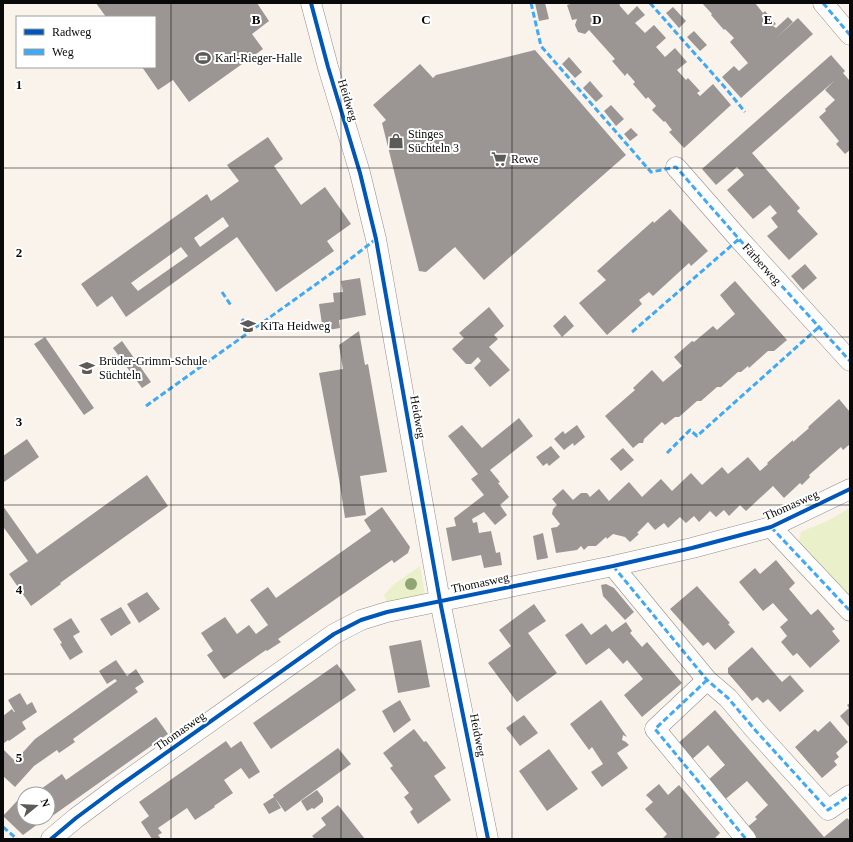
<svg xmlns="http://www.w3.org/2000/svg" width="853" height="842" font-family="Georgia,serif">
<rect width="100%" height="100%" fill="#f9f3ec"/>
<path fill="#eaf0c9" d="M850,508v90l-52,-53 3,-13 28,-12z
M420,566l5,29 -37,9 -4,-9 9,-10z"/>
<path fill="#9b9693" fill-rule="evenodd" d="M96,3h161l12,18 -17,13 11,15 -74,53 -16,-22 -15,10 -16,-23h13v-50h-49z
M535,3h10l4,16 -10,2z
M573,3h46l1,3 8,9 9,-9 8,9 -10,8 10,10 9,-8 12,13 -10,9 9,10 10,-9 12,14 -10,8 9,10 2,-2 12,13 -3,2 3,3 13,-12 18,21 -47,43 -15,-16 3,-2 -7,-9 -1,1 -12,-12 4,-4 -8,-9 -2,2 -13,-15 2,-2 -8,-9 -2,3 -13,-15 3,-2 -26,-29 -4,4 -7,-2 -3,-7 2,-6 -5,1 -5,-15z
M702,3h53l8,10 2,-2 11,13 -3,2 3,2 12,-11 5,5 -18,17 23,-21 15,16 -72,64 -19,-21 12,-11 5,5 9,-8 -18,-21 4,-4 -9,-9 -1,1 -13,-15 1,-1z
M673,7l13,14 -7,7 -13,-15z
M694,31l13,14 -7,6 -13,-14z
M535,50l91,105 -142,125 -29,-33 -29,25 -7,-1 -37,-148 4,-3 -13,-15 47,-41 13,14 3,-3z
M831,55l14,16 -2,2 7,8v69l-5,4 -9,-10 3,-3 -20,-24 7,-6 -1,-2 10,-9 -10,-10 9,-9 -82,72 48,55 -3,3 21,23 -29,26 -22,-24 11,-9 -7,-9 6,-5 -7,-8 -17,14 -26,-29 17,-15 -7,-8 -21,18 -14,-16z
M569,57l13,15 -7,6 -13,-14z
M590,81l13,15 -7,6 -13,-14z
M611,105l13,14 -8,7 -12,-15z
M631,128l7,7 -8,6 -6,-7z
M268,137l15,22 -9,7 27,39 24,-18 26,37 -24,17 7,10 -58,41 -39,-55 -111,80 -14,-21 -15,11 -16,-23 126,-90 4,7 28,-20 -12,-16zM223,217l6,9 -29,21 -6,-9zM181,247l7,9 -50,35 -7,-8z
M670,209l38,42 -17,15 -2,-3 -36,33 -4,-4 -10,8 3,4 -35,31 -28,-32 27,-23 -9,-9 56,-50 1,2z
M805,264l12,14 -14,12 -12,-14z
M360,278l6,37 -27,5 1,8 -17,3 -4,-27 15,-2 -1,-9 10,-1 -2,-11z
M735,281l52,59 -13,11h-6l-19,17 -1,-2 -7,6h-3l-17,15h-4l-16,14h-4l-18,16h-4l-10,8 -3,-3 -18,17 -1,4h-4l-6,5 -28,-32 30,-26 -2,-2 19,-18 11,12 19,-16 -8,-9 18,-16 2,1 19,-16 4,4 18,-16 -15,-19z
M489,307l15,19 -10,9 4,4 -9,8 21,23 -20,17 -16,-19 7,-7 -3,-4 -7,7h-5l-14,-15 12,-11 -5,-5z
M565,315l9,11 -12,11 -9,-11z
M359,331l6,34 3,-1 19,108 -27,4 6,39 -21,3 -6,-39 -20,-106 24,-4 -4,-24z
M45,337l49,71 -10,7 -50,-71z
M122,341l29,41 -9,6 -29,-40z
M839,399l11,13v32l-7,6 -2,-3 -32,28 1,2 -8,8 -2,-2 -16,15 -11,-12 -27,25 -6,-6 -11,11 -5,-6 -8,7 -6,-6 -11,11 -5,-6 -8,7 -6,-6 -12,11 -4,-5 -9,7 -7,-8 -11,11 2,1 -9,8 -5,-5 -12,-3 -6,5 -1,-2 -10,9h-8l-4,4 -3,-4 -4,4 -21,3 -5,-25 6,-1 3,-3 -8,-10 1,-5 4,-4 -5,-6 11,-10 10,11 8,-7h6l3,4 9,-8 10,12 20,-19 13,15 19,-18 11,12 19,-18 11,12 20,-18 6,7 20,-17 12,14 8,-7 -1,-1 26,-23v2l16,-14 -1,-1z
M519,418l14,18 -43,34 10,12 -2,1 11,14 -9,8 7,10 -12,10 -11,-13 -12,7 1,4 4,-1 2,11 12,-2 5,22 4,-1 2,13 -18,3 -3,-13 -29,6 -6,-33 10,-2 -2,-8 30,-23 -13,-16 7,-5 -30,-38 14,-11 20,23z
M577,425l8,12 -11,9 -1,-3 -9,7 -10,-11 9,-8 2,3z
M27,439l12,18 -35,25 -1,-1v-25z
M551,446l9,11 -11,9 -2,-3 -4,3 -7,-9z
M623,448l11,12 -13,11 -11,-12z
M147,475l21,31 -108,77 1,1 -30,22 -22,-32 19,-13 -24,-33 -1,1v-23l34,48z
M382,507l28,40 -2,6 -14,10 -2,-3 -114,79 3,3 -14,9 -1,-1 -42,29 -17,-24 6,-4 -12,-18 24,-16 12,17 12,-9 7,9 12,-9 -18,-25 18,-13 8,11 95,-67 -7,-11z
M543,533l5,25 -11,2 -4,-24z
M776,560l19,23 -6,6 22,26 7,-6 17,20 -3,2 8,10 -30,27 -13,-15 -4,3 -12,-14 6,-6 -7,-9 8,-7 -15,-17 -10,8 -24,-29 16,-14 5,6z
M606,584l8,4 20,24 -9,8 -22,-24 -2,-11z
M697,586l33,37 -2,1 7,8 -20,18 -7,-8 -5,4 -33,-37z
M147,592l13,17 -21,14 -12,-19z
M534,604l12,17 -18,12 29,40 -40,29 -29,-39 23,-17 -12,-16z
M121,607l10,16 -20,13 -11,-17z
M71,618l9,14 -7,4 10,16 -13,8 -10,-16 2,-1 -9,-14z
M626,622l6,9 -2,2 12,14 5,-5 35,41 -40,34 -18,-22 19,-16 -16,-19 -4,4 -14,-16 -23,17 -21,-30 17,-12 9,12 15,-11 6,8z
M421,640l9,47 -32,6 -9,-47z
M752,647l30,35 8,-7 14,16 -24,21 -12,-13 -5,4 -6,-6 -5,4 -24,-28v-5z
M116,660l11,16 9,-7 8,13 -9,6 3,4 -65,47 2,3 -16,11 -2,-3 -23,16 -19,21 -12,-11v-27l12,12 20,-22 82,-58 -2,-2 -8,5 -8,-13z
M337,664l19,26 -85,59 -18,-26z
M20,693l7,12 5,-3 5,10 -15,10 4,7 -17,12 -1,-1 -5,4v-28l9,-7 2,3h1l-7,-12z
M400,700l11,20 -17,13 -12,-22z
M601,700l26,37 -4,-2 -1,5 4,2 3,3 -12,8 11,15 -26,19 -11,-15 12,-8 -11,-17 -3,3 -19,-26z
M850,703v25l-10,-12 9,-8 -2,-3z
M715,710l109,127 23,-19 2,2 1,-2v21h-97l-8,-10 12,-10 -2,-2 13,-12 -21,-24 -25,21 -16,-20 19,-17 -17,-20 -19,17 -14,-16z
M524,715l14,18 -18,13 -14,-18z
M156,717l12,17 -120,85v-25h-14l28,-20 4,6z
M830,721l18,21 -12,11 3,4 -5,4 3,4 -15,13 -27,-31 20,-18 3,3z
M414,729l10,13 2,-1 20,27 -12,8 17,24 -33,24 -8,-12 3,-3 -9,-12 5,-4 -19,-25 3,-2 -10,-13z
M226,741l5,7 10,-7 19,31 -11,7 -8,-11 -17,12 9,13 -19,13 1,1 -20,13 -8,-12 -29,20 4,5 -4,2 3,4h-9l-11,-17 8,-6 -10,-14z
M338,748l13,16 -66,48 -10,-14 6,10 -12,6 -6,-10 11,-7 -1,-2z
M549,749l29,40 -31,22 -28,-40z
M659,784l9,11 11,-10 41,48 -6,6h-52l5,-5 -22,-25 8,-7 -7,-7z
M317,790l6,8v4l-9,7 -2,-1 -5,3 -6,-10z
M24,796v22h22l-23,17 -20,-19 14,-15z
M338,805l27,34h-50l-3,-3 14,-11 -5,-7z"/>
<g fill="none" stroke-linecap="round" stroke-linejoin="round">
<defs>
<path id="minor" d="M311,3l17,64 32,106 16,66 64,362 48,238
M823,3l27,32
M676,167l63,72 111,122
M771,527l79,84
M613,566l94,114 21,18 28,33 72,79 22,-15
M707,680l-52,49 91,110
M51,839l25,-21 39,-29 219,-155 27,-14 26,-8 226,-46 79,-18 79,-21 79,-38"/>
</defs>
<use href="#minor" stroke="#918e8b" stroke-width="21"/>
<use href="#minor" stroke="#fefdfc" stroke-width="20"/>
<path stroke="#3fa9f5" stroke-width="3" stroke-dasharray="6 3" stroke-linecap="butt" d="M531,3l10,43 110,126 25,-5 63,72 111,122
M650,3l78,88 17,21
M823,3l27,32
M222,292l10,15
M242,319l9,12
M632,332l107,-93
M146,406l194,-139 36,-28
M667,453l23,-23 7,6 122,-109
M771,527l79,84
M613,566l94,114 21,18 28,33 72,79 22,-15
M707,680l-52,49 91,110
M3,827l14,12"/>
<defs>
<path id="cycleway" d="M311,3l17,64 32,106 16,66 64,362 48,238
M51,839l25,-21 39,-29 219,-155 27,-14 26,-8 226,-46 79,-18 79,-21 79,-38"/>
</defs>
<use href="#cycleway" stroke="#fff" stroke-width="6"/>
<use href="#cycleway" stroke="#0057b8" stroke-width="4"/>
</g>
<circle fill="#90a576" cx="411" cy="584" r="6"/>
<path fill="none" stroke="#090909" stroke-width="1" stroke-opacity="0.55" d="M171,3v836M341,3v836M512,3v836M682,3v836M3,168h847M3,337h847M3,505h847M3,674h847"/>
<defs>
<symbol id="stadium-bare" viewBox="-9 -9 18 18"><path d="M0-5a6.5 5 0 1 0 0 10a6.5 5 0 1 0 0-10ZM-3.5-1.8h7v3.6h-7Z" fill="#5d5b58" stroke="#fff" stroke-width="2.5" paint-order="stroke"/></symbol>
<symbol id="shop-bare" viewBox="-9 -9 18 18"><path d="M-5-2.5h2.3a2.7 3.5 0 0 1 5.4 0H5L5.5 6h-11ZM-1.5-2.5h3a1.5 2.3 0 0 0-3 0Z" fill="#5d5b58" stroke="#fff" stroke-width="2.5" paint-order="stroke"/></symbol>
<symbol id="supermarket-bare" viewBox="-9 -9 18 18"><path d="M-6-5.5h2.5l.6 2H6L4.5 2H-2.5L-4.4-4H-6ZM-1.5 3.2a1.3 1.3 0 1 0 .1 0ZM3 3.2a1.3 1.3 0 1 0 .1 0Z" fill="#5d5b58" stroke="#fff" stroke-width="2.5" paint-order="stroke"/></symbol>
<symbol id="school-bare" viewBox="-9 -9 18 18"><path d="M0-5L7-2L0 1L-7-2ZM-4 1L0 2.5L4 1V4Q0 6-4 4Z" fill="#5d5b58" stroke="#fff" stroke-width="2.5" paint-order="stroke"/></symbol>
</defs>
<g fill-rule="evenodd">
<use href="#stadium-bare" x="192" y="47" width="22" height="22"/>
<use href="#shop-bare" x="385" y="130" width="22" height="22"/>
<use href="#supermarket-bare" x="488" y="148" width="22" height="22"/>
<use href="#school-bare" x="237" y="315" width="22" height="22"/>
<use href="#school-bare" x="76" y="357" width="22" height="22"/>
</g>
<g text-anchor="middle" stroke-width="4" stroke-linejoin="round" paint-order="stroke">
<g font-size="12" fill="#090909" stroke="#fff" text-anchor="start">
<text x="215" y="62">Karl-Rieger-Halle</text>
<text x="408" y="138">Stinges<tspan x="408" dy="14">Süchteln 3</tspan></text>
<text x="511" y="163">Rewe</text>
<text x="260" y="330">KiTa Heidweg</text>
<text x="99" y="365">Brüder-Grimm-Schule<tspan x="99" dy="14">Süchteln</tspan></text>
</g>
<g font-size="12" fill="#090909" stroke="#fff">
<text transform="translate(348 100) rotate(73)" y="4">Heidweg</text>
<text transform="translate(762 264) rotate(48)" y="4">Färberweg</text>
<text transform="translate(418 417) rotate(80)" y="4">Heidweg</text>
<text transform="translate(791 505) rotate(-24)" y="4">Thomasweg</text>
<text transform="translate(480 583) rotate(-12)" y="4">Thomasweg</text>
<text transform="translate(180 731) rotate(-35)" y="4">Thomasweg</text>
<text transform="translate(478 735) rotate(79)" y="4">Heidweg</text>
</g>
</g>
<g font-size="13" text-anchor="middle" font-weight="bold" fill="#090909" stroke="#fff" stroke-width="4" stroke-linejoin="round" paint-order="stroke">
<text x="256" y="24">B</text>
<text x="426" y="24">C</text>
<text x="597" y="24">D</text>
<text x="768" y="24">E</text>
<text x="19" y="89">1</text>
<text x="19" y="257">2</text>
<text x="19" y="426">3</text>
<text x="19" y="594">4</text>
<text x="19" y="762">5</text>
</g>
<rect width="853" height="842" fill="none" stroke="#090909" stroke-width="8"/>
<rect x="16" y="16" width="140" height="52" fill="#ffffff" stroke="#9d9d9d"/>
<rect x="24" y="29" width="20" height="6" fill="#0057b8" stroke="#9d9d9d"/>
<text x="52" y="36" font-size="12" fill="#090909">Radweg</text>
<rect x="24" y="49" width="20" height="6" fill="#3fa9f5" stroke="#9d9d9d"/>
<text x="52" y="56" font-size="12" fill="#090909">Weg</text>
<g transform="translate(36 806) rotate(72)"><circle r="19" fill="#ffffff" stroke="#9d9d9d"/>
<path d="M0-3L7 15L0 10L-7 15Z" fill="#5d5b58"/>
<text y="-6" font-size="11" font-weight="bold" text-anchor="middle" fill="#090909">N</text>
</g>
</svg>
